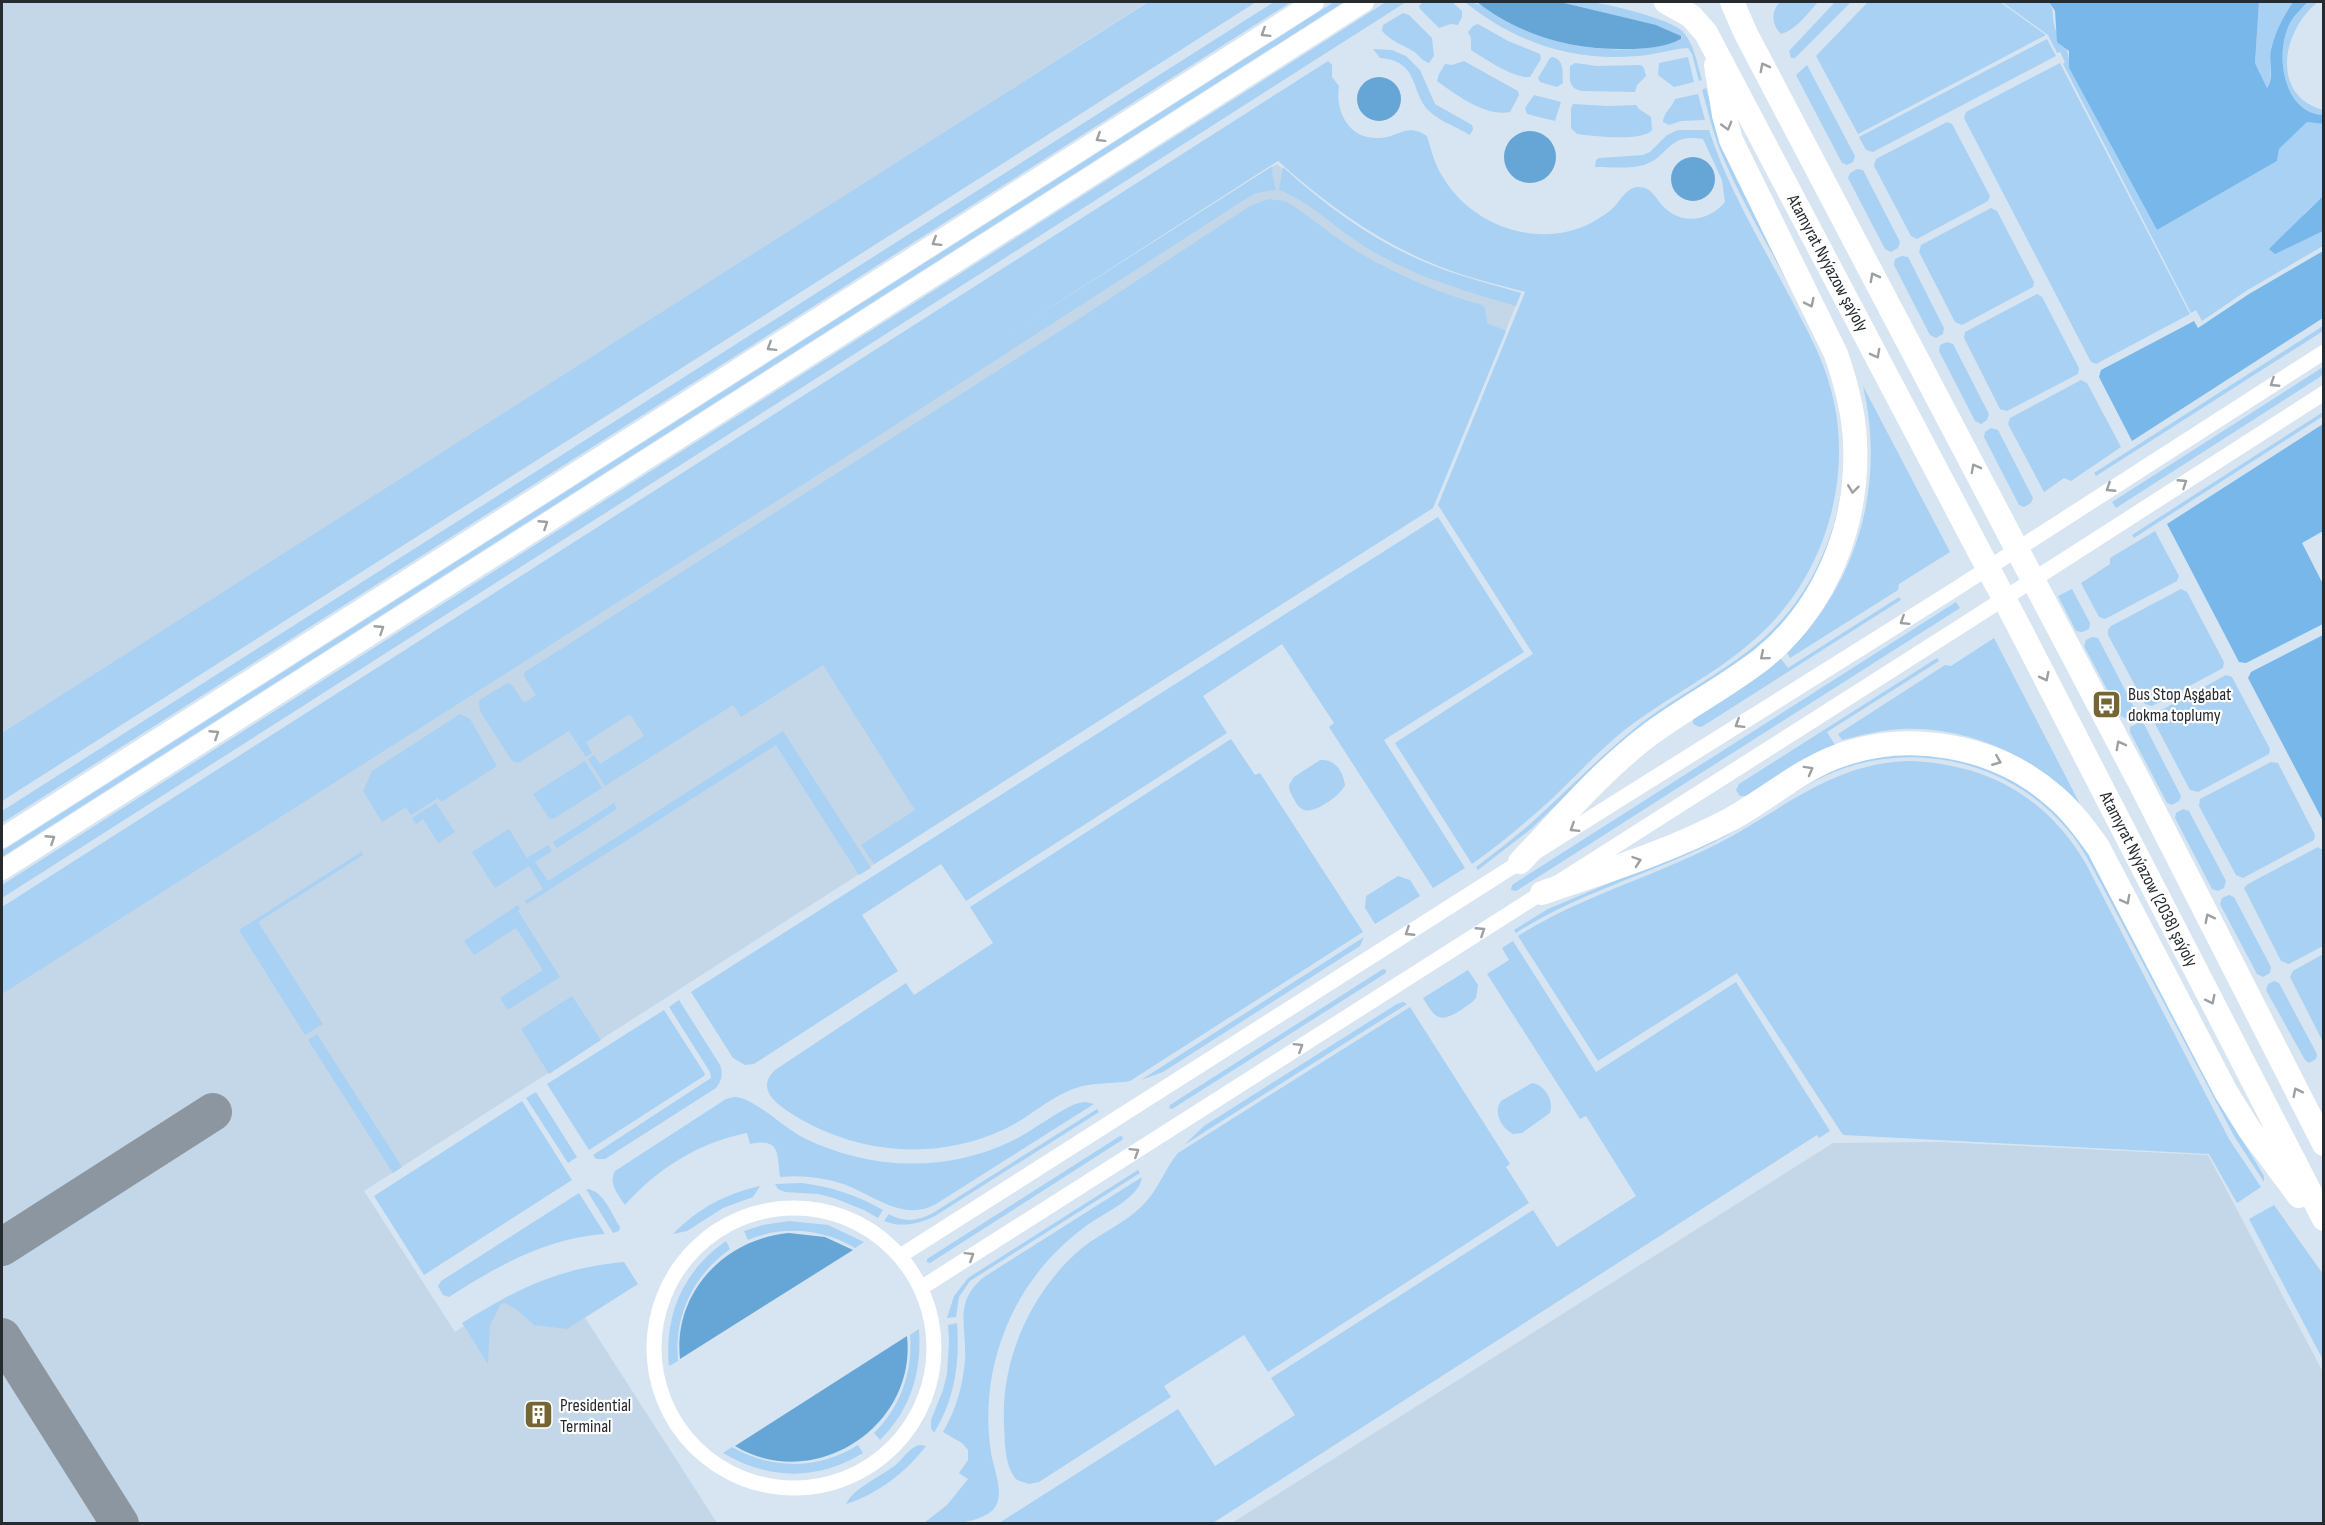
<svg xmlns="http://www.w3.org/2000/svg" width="2325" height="1525" font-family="'Sofia Sans Condensed',sans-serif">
<rect width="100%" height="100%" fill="#d7e5f2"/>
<path fill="#c3d7e8" d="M2,2h1145l-1145,735z
M1277,164l55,46 45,30 59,28 85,25 -88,214 -1069,684 91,141 49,-31 60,-16 153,238 -715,1v-545z
M1940,1142l268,13 115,217v151h-1091l601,-380z"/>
<path fill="#a8d1f3" d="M1148,2h108l-1254,799v-68z
M1274,2h17l-1289,821v-12z
M1334,2h10l-1342,855v-6z
M1386,2h20l-1404,896v-13z
M1423,2h29l10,9v6l-4,8 -7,-1 -12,4 -19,-19 -1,-3z
M1465,2c18,-1 32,15 48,23 48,24 116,33 167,15l2,-3 -21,-10 -101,-25c9,0 19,-1 28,0 18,1 79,16 93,28 13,12 16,33 21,50l-3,1 -7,-27 -4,-6c-17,1 -33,7 -51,8 -64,6 -123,-14 -172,-54z
M1780,2h38c-10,11 -22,28 -37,32 -10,-10 -10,-23 -1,-32z
M1835,2h16l-56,56h-4l-2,-7z
M1868,2h132l46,33 -188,99 -42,-78z
M2002,2h47c5,8 3,13 5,22 4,19 17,20 15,44l88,162 120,-69 2,-12 28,-27 16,2v72l-18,17 -30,40 48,-22v15l-77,45 -44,30 -6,-11 -5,3 -128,-249 2,-2 -5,-10 -3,1 -9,-18z
M2259,2h34c-10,15 -18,30 -22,48 -3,14 3,26 -4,38l-12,-25z
M2308,2h10c-35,27 -49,93 5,108v5c-40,-2 -49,-62 -33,-92 4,-7 13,-15 18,-21z
M1403,13l6,2 23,23 2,18 -5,7c-7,-2 -10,-8 -16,-12 -12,-7 -21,-9 -31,-20l1,-6z
M1478,24l30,17 32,13 1,5 -11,18c-15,2 -45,-18 -59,-27v-12l-3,-6 5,-6z
M2047,39l9,17 -183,96 -7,-2 -7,-13z
M1373,49l19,1 14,6 14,14 15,34 37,21 1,4 -3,6c-13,-8 -31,-14 -41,-24 -19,-19 -9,-50 -49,-53z
M1553,57c12,4 9,15 10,26l-6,4 -17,-5 -2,-4 12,-20z
M1688,57l6,25 -20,5 -16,-12 1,-12z
M1328,61l4,4v12l7,9c-4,26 10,53 39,52 22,0 27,-16 49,-2 4,13 7,26 14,38 29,52 97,76 150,49 8,-5 16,-9 23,-16 7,-7 12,-19 24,-20 15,0 17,12 27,21 19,18 45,12 60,-6l-3,-22 -19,-41c-36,-6 -33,17 -59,26 -14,4 -33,2 -49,2l1,-7 3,-2 44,-3 7,-3 17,-17 11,-5h31c18,57 55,118 83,171 15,29 31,57 39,89 24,88 -7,189 -76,249 -40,36 -90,59 -133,93 -24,20 -45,42 -67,64 -26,24 -54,47 -83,68l-77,-121 138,-89 -95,-149 87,-213c-30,-8 -60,-15 -89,-27 -59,-24 -110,-61 -158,-104l-266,171 259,-165h2l-1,6 4,17 -20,3 -9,5 -420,271 -825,525v-87z
M1464,61l54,30 1,4 -9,17c-24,5 -54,-17 -73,-31l2,-7 6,-10 7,1z
M1575,63l22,3 44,-1 3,3 2,8 -9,9 -2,7 -53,-1c-15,-3 -12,-13 -12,-25z
M2060,63l130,251 -94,50 -5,-2 -127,-244 2,-6z
M1807,65l48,91 -2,6 -6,3 -5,-2 -46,-88z
M1706,88l12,43 106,212 20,61 1,91 -23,72 -32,49 -29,30 -167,123 -63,60 -53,41 -2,-3c22,-17 44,-33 64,-52 31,-29 61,-59 94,-86 39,-32 85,-53 124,-86 71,-60 101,-161 79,-252 -11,-41 -33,-78 -53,-115 -21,-40 -45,-80 -62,-121 -9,-21 -14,-44 -20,-65z
M1698,94l7,26 -24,1 -12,4 -6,-3c0,-9 9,-14 12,-23z
M1534,95l27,7 -6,19 -28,-7 -2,-6z
M1573,104l35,2 28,-1 3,4 12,8 1,13c-9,12 -60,6 -75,4l-6,-6v-20z
M1947,122l5,2 38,72 -2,5 -71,38 -6,-3 -37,-70 2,-7z
M1283,167c46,42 96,78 154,100 28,11 56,18 84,26l-5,13c-52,-15 -103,-30 -149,-58 -28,-17 -59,-48 -88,-58z
M1857,169l6,1 37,72 -2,6 -7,4 -6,-3 -37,-71 2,-5z
M1269,199l15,2 8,4c25,17 48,37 73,51 37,21 76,38 117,49l3,3 2,15 19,8 -73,177 -559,356 -13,-19 54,-35 -92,-145 -82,52 -8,-12 -128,81 -17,-27 6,-4 6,9 44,-28 -14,-22 -44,28 6,11 -6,4 -17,-26 -51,32 -6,-2 -32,-50 -1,-9 2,-3 27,-16 4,2 12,18 12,-8 -12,-19 1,-4 560,-357 165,-109z
M1991,208l6,3 37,71 -1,5 -71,38 -7,-3 -36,-70 2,-7z
M1902,256l6,1 36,71 -1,6 -7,4 -6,-3 -36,-70 1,-6z
M2037,294l5,3 37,71 -1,6 -71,37 -7,-2 -36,-71 1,-6z
M2323,326v5l-227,145 -2,-3z
M1947,342l6,2 36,70 -2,6 -6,4 -6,-3 -36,-70 1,-6z
M2323,367v8l-207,133 -4,-6z
M2081,380l6,3 34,64 -50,34 -7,-3 -20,14 -36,-68 2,-6z
M1863,386l87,166 -51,32 -1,6 -108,68 -3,-5c71,-70 99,-169 76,-267z
M2323,412v4l-189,122 -2,-3z
M1991,428l7,2 35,68 -2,5 -7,4 -5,-2 -35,-68 1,-5z
M1438,517l86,135 -140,88 81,128 -32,20 -104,-161 5,-4 -52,-79 -79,52 24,37 -261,168 -25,-37 -79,51 36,56 -144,93 -9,1 -12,-7 -42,-66z
M2155,531l24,45 -2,5 -72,38 -6,-2 -18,-34 29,-19v-6z
M2072,589l18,34 -1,6 -7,3 -6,-1 -18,-35z
M2181,589l6,3 37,70 -1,6 -71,38 -7,-2 -37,-69v-5l3,-4z
M1899,597l2,3 -198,126 -4,1 -6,-3v-6l86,-62 9,12z
M1956,602l4,6 -444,283 -5,-1 1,-5z
M2092,637l6,1 37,71 -2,6 -6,4 -6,-3 -37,-70 2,-6z
M1994,638l86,166c-46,-48 -112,-78 -179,-75 -20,1 -39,6 -59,11l-4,-6 107,-69 6,1z
M1937,658l2,3 -112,71 8,13 -42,21 -47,30h-6l-4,-6 3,-6z
M2226,675l6,2 38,72 -1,5 -71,38 -8,-2 -37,-70 3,-7z
M460,714l10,5 27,47 -56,36 -3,-4 -27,17 -5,-8 -24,15 -19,-31 9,-20z
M2138,723l6,1 37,72 -2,5 -7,4 -5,-2 -37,-71v-5z
M783,731l88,137 -12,7 -83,-130 -249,159 -2,-3 18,-12 -14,-23 -34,22 -23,-36 37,-23 18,29 21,-13 4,6 -17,11 13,19z
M1231,739l24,36 5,-2 103,159 -233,149c-18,3 -36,1 -54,7 -25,8 -46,29 -71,41 -70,33 -152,25 -216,-17 -16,-10 -32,-25 -14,-42l131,-87 8,12 79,-52 -23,-36z
M1907,753l60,8 52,22 41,32 26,33 141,267 37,61v6l-30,-46 -144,-273c-7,-12 -14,-24 -23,-34 -58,-69 -158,-91 -240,-54 -42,19 -79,51 -121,71 -63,30 -131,49 -190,87l-2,-3 34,-21 102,-43 162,-88 46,-18z
M1320,760c15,-1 23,11 25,25 -4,10 -30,29 -41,25 -5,-2 -8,-7 -10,-11 -3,-5 -5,-8 -5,-14l5,-8z
M585,761l17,27 -49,31 -4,-1 -16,-24z
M1907,761c79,2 139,35 179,103l143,275 32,48 -24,16 -28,-49 -366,-19 -106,-162 -139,88 -80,-125c60,-38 128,-57 191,-88 71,-34 115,-83 198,-87z
M2271,762l7,1 37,72 -1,5 -71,38 -7,-3 -37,-69 1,-7z
M436,803l19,29 -17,11 -15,-24 -7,5 -4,-6z
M614,803l3,6 -60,39 -4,-6z
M2183,809l6,2 37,70 -2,7 -6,3 -6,-2 -37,-71 1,-5z
M2318,847l5,3v96l-34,18 -8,-3 -37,-73 4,-4z
M361,852l2,3 -105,67 65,102 -18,11 -66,-105z
M1398,876l12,4 10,16 -45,28 -10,-16 1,-12z
M2229,895l5,2 37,70 -1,6 -7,4 -6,-3 -37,-70 2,-6z
M518,905l2,4 -2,2 42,66 -52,33 -8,-12 43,-28 -27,-42 -42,27 -10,-14z
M1364,937l-4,9 -197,126 -22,8z
M1513,941l83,131 140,-90 94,149 -11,7 -2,-3 -604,388h-214l179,-114 37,57 80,-51 -24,-37 262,-168 24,37 79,-51 -50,-80 -6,3 -93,-145 22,-14 -7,-12z
M2323,954v88l-33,-65 3,-6z
M1383,969l3,1v3l-214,136 -3,-1 1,-3z
M1468,970l10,15 -2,13c-4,5 -10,8 -15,12 -22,14 -26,8 -38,-12z
M2274,981l5,2 38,71 -1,5 -7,4 -4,-3 -39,-70 2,-6z
M572,996l29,44 -52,34 -28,-45z
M679,1000l41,65c3,8 2,16 -4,23l-111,71h-9l-3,-4 118,-77 -1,-6 -41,-65z
M1403,1002l4,2 -223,141 20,-19 193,-122z
M1410,1007l100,157 -4,3 23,36 -261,169 -24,-37 -80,51 7,11 -132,85 -10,2 -12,-4c-13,-13 -12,-40 -13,-57 -3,-65 28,-133 78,-175 19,-15 43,-25 60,-42 16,-15 22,-36 36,-53z
M664,1010l41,64 -1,2 -115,74 -42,-66z
M317,1034l85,133 -9,6 -85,-133z
M1532,1083c13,2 22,17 18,30l-28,20 -9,1c-12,-6 -20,-22 -12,-33z
M536,1092l41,65 -9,6 -42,-65z
M734,1097c20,0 49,31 70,41 65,32 142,35 208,3 22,-11 41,-27 63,-37l10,-2 9,2 -158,100c-34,19 -64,-11 -96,-21 -19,-6 -40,-8 -60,-6 -3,-25 0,-39 -30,-33l-3,-11c-48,9 -90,36 -122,72 -7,-11 -17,-21 -10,-34l111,-72z
M522,1101l50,79 -148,95 -50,-79z
M1097,1109l2,3 -164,104c-16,8 -34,12 -51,5l5,-7c15,9 29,7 44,-1z
M1120,1136l3,1 -1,3 -192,123 -3,-1v-3z
M1138,1170l2,3 -170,108 -11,16 -3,20 -9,1 7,-22 14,-18z
M1142,1177c-2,21 -40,37 -56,49 -37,27 -66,64 -82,107 -15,38 -19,80 -13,120 3,18 15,42 2,57 -17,15 -46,14 -69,13l23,-18 21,-26 -9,-6 9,-13v-10l-6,-7 -19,-11c13,-22 20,-47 22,-72 2,-34 -12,-58 19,-83z
M802,1183c30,4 55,12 81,27l-5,8 -14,-8 -30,-12 -16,-4 -33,-2 -7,-3 -3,-5z
M760,1186l-7,11 -30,11 -36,23 -14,3c24,-25 54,-41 87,-48z
M586,1189c17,0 26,26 34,38l-1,4 -6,2z
M579,1193l26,41c-59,4 -108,32 -156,63l-6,-2 -5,-9 3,-5z
M2274,1205l49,69v86l-74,-141z
M789,1221l39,4 36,17 -9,6c-32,-19 -72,-23 -107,-8l-4,-9 19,-6z
M726,1241l4,8c-37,27 -56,66 -52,112l-9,5c-5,-51 14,-95 57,-125z
M624,1262l14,22 -71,45 -33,-4 -18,-16 -11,-6 -4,1 -11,21 -2,39 -26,-41c55,-34 96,-55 162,-61z
M957,1323c3,39 -2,76 -23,110l-3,-5v-8l12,-30 4,-16 2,-33 -1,-16z
M919,1329c3,42 -8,81 -39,111l-6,-7c27,-26 39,-62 36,-98z
M858,1445l5,8c-45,28 -95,27 -140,0l9,-6c40,23 87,23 126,-2z
M920,1445l6,1c-20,26 -48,48 -80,58 8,-17 37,-28 52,-41 7,-7 12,-16 22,-18z"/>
<path fill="#77b7e9" d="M2049,2h210l-4,61 12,25c8,-12 1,-25 4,-38 4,-18 12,-33 22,-48h15c-6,6 -14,14 -18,21 -16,30 -7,90 33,92v9l-16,-2 -28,27 -2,12 -120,69 -88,-162v-17l-12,-9 -2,-31z
M2323,196v35l-48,23 -6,-5z
M2323,251v67l-191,123 -33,-64 2,-7 93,-49 4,7 51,-34z
M2323,424v107l-21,12 21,41v40l-77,39 -7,-1 -72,-138z
M2323,635v186l-75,-143 3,-6z"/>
<path fill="#66a6d7" d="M1477,2h83l96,23 25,11v3c-15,8 -36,10 -54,10 -56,1 -106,-13 -150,-47z
M1357 99a22 22 0 1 1 44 0a22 22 0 1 1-44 0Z
M1504 157a26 26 0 1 1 52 0a26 26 0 1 1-52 0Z
M1671 179a22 22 0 1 1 44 0a22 22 0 1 1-44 0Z
M789,1233l36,4 28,13 -173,109c-7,-67 45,-120 109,-126z
M907,1336c10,92 -94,157 -172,110z"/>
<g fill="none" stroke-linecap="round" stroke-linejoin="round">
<path stroke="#8c96a0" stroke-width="38" d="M2,1247l211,-135
M2,1337l118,187"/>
<path stroke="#fff" stroke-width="15" d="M654 1348a140 140 0 1 1 280 0a140 140 0 1 1-280 0Z
M900,1256l620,-394 434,-272 370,-238
M921,1288l1048,-667 355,-228"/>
<path stroke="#fff" stroke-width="20" d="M2,838l1312,-836
M2,870l1362,-868"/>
<path stroke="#fff" stroke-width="24" d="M1666,2l25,14 15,17 312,592 306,594
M1732,2l14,32 395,751 183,359
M1520,862c41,-43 81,-91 129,-127 36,-27 77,-48 113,-76 64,-52 97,-135 93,-217 -1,-30 -9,-59 -19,-88l-105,-214 -7,-25 -8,-50
M1542,893c64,-22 129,-42 189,-74 35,-19 65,-46 102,-61 72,-29 162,-14 221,38 17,14 31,33 44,51l128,245 23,37 50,67"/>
</g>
<defs><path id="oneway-chevron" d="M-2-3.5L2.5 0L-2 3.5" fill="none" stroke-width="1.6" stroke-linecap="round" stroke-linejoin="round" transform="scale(1.5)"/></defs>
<g stroke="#9da0a2">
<use href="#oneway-chevron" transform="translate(1265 33) rotate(148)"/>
<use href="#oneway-chevron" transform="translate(1764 67) rotate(-118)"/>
<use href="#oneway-chevron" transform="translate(1727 126) rotate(74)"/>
<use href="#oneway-chevron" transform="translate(1100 138) rotate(148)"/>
<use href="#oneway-chevron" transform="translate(936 242) rotate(148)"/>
<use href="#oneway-chevron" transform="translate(1874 277) rotate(-118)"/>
<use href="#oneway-chevron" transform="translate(1810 303) rotate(64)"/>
<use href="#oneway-chevron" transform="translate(771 347) rotate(148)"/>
<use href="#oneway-chevron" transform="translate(1876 354) rotate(62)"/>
<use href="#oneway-chevron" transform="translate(2274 383) rotate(147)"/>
<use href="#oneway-chevron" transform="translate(1975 468) rotate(-118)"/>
<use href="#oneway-chevron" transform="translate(2183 483) rotate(-33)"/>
<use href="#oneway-chevron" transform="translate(2110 488) rotate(147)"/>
<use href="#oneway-chevron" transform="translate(1853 489) rotate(97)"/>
<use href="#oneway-chevron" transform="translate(544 524) rotate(-33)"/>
<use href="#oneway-chevron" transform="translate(1904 621) rotate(148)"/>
<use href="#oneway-chevron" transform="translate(380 629) rotate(-33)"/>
<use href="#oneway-chevron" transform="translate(1764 656) rotate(140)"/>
<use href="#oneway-chevron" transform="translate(2045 677) rotate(63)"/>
<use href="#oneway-chevron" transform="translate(1739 724) rotate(148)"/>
<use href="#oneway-chevron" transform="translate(215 734) rotate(-33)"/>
<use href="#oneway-chevron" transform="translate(2120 745) rotate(-118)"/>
<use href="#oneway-chevron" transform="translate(1997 761) rotate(22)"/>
<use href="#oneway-chevron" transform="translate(1809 770) rotate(-29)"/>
<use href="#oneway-chevron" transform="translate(1574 828) rotate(148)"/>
<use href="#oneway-chevron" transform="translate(51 839) rotate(-33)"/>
<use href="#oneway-chevron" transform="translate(1637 861) rotate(-19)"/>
<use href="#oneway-chevron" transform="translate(2126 900) rotate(62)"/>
<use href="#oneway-chevron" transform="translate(2209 918) rotate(-117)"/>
<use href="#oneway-chevron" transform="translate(1481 931) rotate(-33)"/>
<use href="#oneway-chevron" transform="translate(1409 932) rotate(147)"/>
<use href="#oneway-chevron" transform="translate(2211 1000) rotate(63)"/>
<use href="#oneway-chevron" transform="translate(1299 1047) rotate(-32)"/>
<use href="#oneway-chevron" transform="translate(2297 1092) rotate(-117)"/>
<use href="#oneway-chevron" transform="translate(1135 1152) rotate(-32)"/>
<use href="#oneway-chevron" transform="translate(970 1256) rotate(-32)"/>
</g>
<defs>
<symbol id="bus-square" viewBox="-11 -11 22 22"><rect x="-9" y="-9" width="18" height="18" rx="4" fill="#746533" stroke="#fff"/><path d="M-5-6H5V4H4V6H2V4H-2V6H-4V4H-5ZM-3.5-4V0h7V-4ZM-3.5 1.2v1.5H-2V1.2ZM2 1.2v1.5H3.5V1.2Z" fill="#fff"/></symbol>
<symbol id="building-square" viewBox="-11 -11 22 22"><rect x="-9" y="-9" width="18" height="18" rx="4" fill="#746533" stroke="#fff"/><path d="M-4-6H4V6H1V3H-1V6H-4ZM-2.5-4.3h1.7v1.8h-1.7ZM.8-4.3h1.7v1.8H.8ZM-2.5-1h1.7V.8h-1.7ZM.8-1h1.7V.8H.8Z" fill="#fff"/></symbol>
</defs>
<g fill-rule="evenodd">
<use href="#bus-square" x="2090" y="688" width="33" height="33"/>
<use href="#building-square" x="522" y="1398" width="33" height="33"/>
</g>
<g text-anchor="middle" stroke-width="4.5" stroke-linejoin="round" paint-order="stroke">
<g font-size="18" fill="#262b30" stroke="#fff">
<text transform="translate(1828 263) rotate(62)" y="6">Atamyrat Nyýazow şaýoly</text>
<text transform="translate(2149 879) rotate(63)" y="6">Atamyrat Nyýazow (2038) şaýoly</text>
</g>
<g font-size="18" fill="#262b30" stroke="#fff" text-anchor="start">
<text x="2128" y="700">Bus Stop Aşgabat<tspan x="2128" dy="21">dokma toplumy</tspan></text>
<text x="560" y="1411">Presidential<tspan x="560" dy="21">Terminal</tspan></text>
</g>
</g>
<rect width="2325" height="1525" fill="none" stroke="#262b30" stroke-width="6"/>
</svg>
